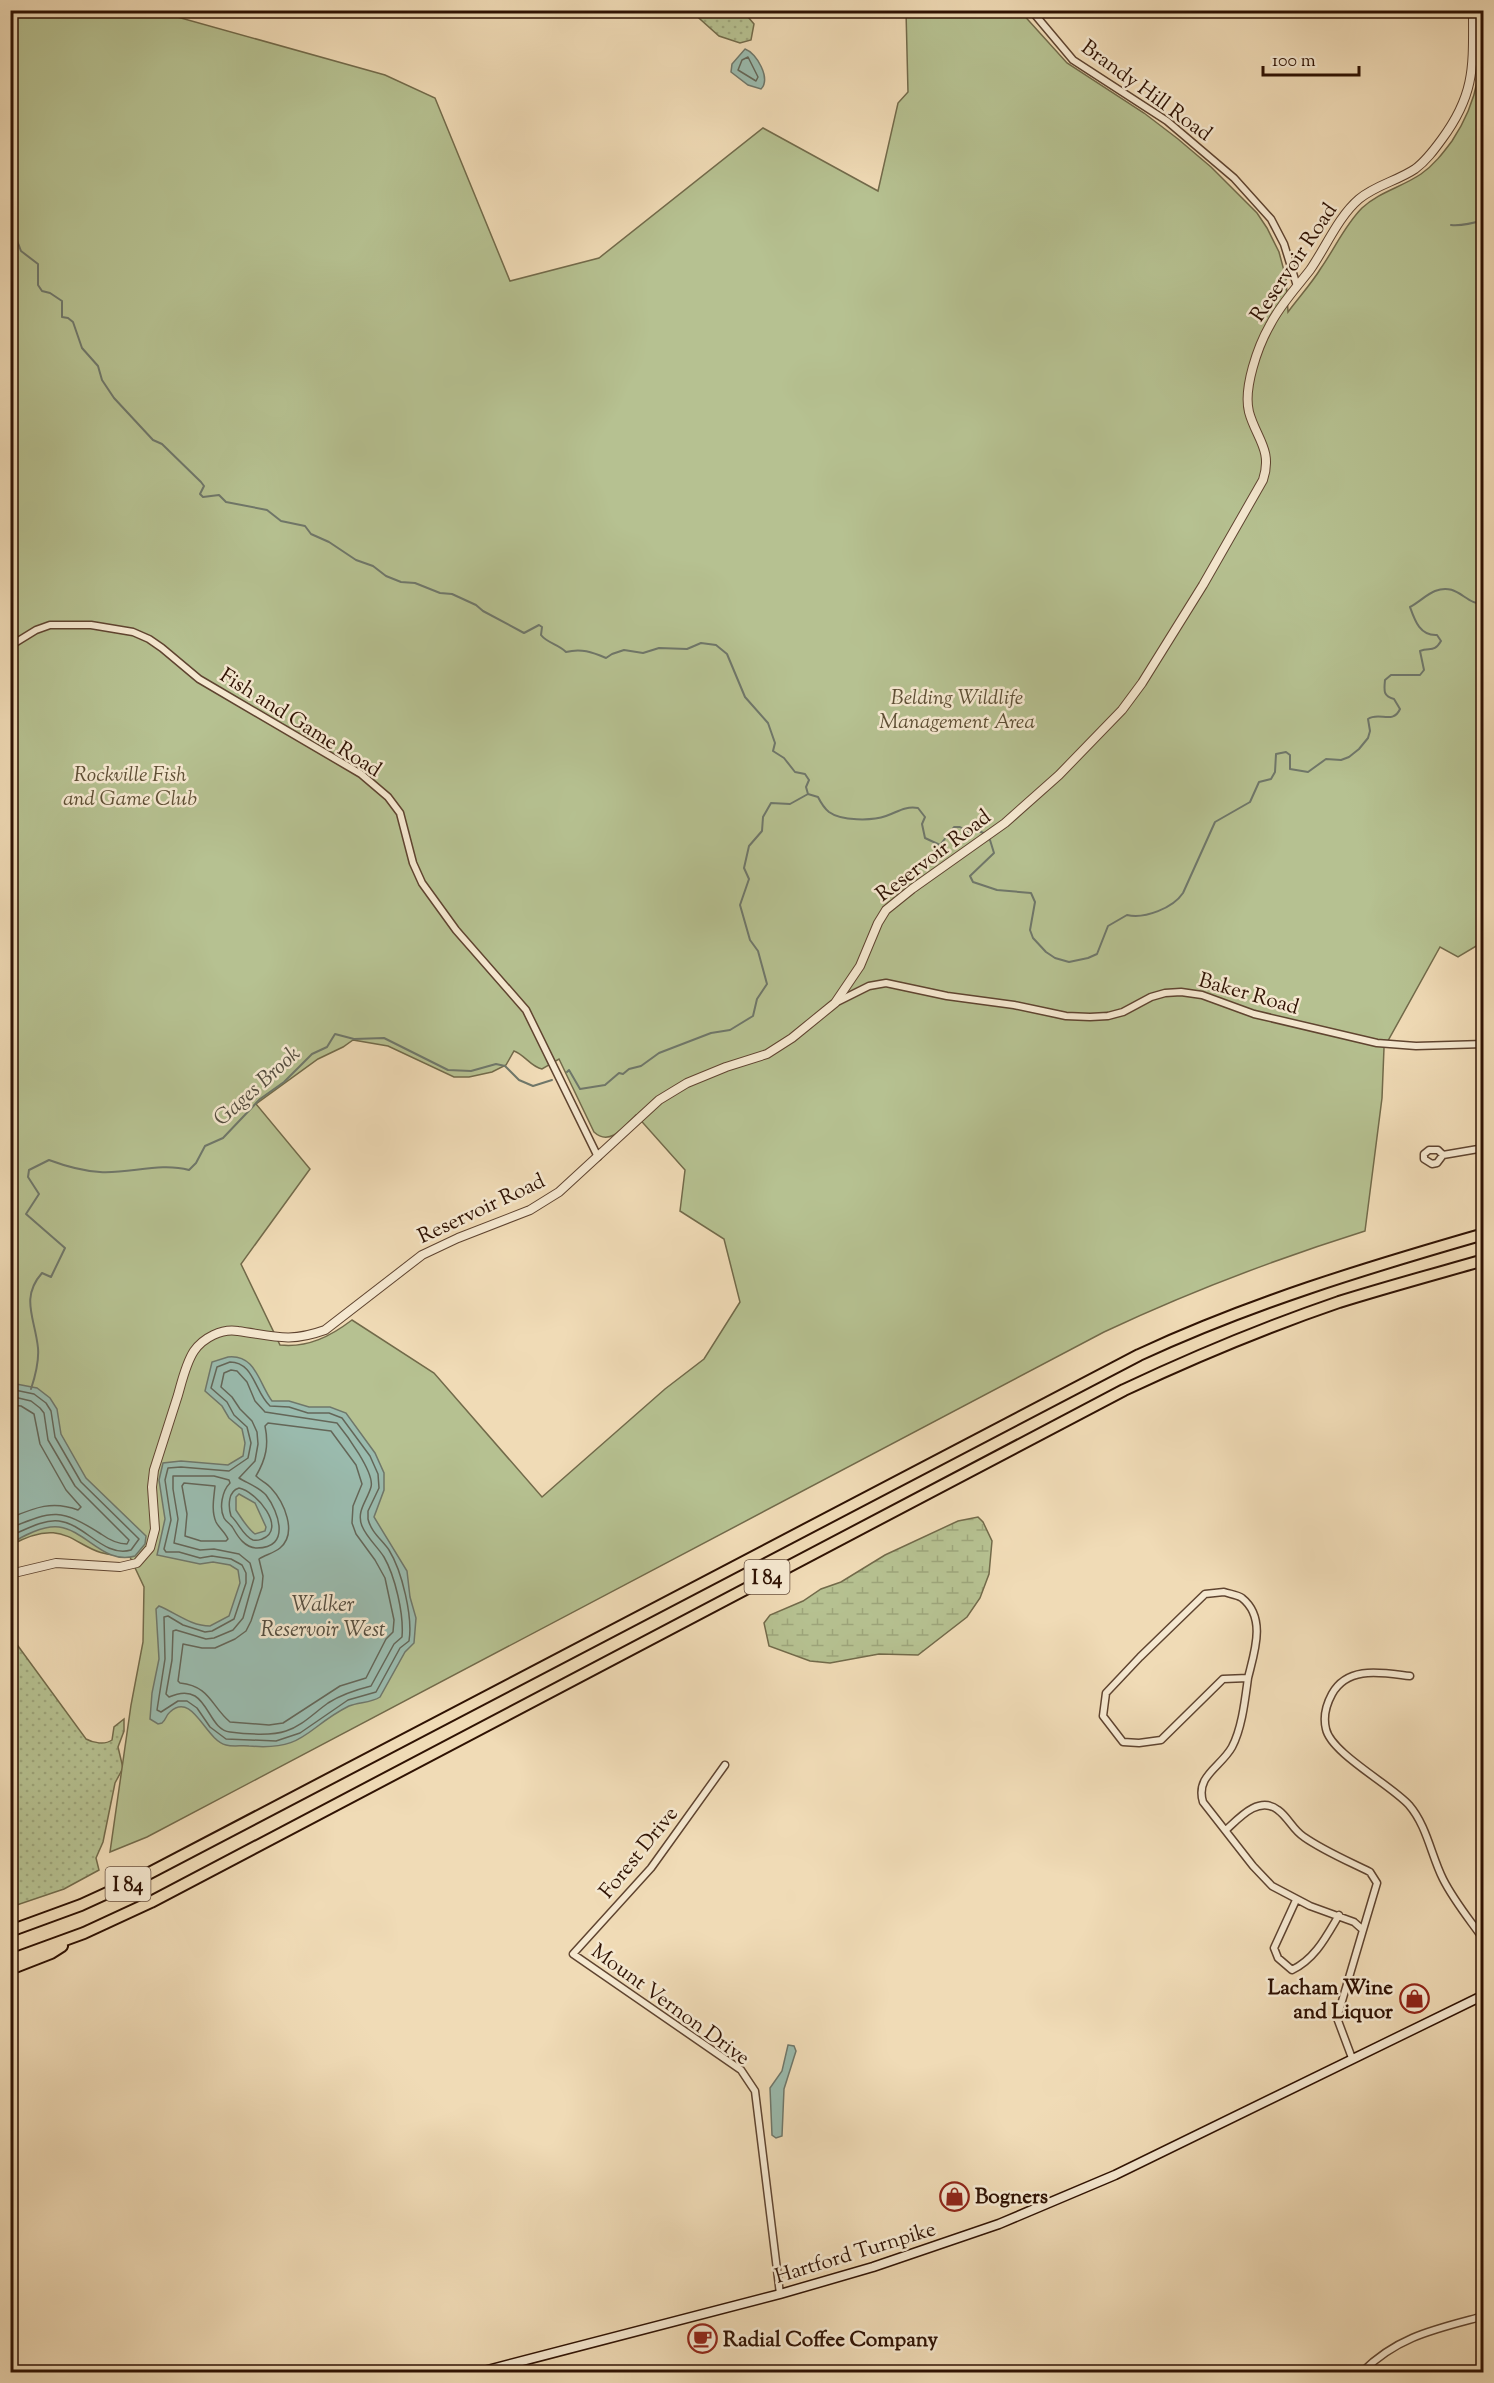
<svg xmlns="http://www.w3.org/2000/svg" width="1494" height="2383" font-family="'Sorts Mill Goudy',serif">
<defs>
<pattern id="grass-dots" width="8" height="8" patternUnits="userSpaceOnUse" patternTransform="scale(1.5)"><rect width="8" height="8" fill="#b6c191"/><path d="M2 2h.1M6 6h.1" fill="none" stroke="#9da57b" stroke-width="1.8" stroke-linecap="round"/></pattern>
<pattern id="wetland-marsh" width="20" height="14" patternUnits="userSpaceOnUse" patternTransform="scale(1.5)"><rect width="20" height="14" fill="#b6c191"/><path d="M1 5h8M5 5V1M11 12h8M15 12V8" fill="none" stroke="#9da57b"/></pattern>
</defs>
<rect width="100%" height="100%" fill="#f0dbb6"/>
<filter id="stains"><feTurbulence type="fractalNoise" baseFrequency=".00333" numOctaves="4"/><feColorMatrix values="0 0 0 0 .2 0 0 0 0 .09 0 0 0 0 .02 0 0 0 .5 -.17"/></filter>
<radialGradient id="worn" r=".72"><stop offset=".6" stop-color="#630" stop-opacity="0"/><stop offset="1" stop-color="#630" stop-opacity=".3"/></radialGradient>
<path fill="url(#grass-dots)" stroke="#726a4a" stroke-width="1.5" d="M691,11h52l11,13 -3,16 -11,3 -21,-7z
M10,1635l76,104c7,4 19,6 26,1l2,-13 10,-8v12l-6,16 5,21 -8,15 -12,59 -7,16 3,12 -35,19 -53,18z"/>
<path fill="url(#wetland-marsh)" stroke="#726a4a" stroke-width="1.5" d="M978,1517l5,5 9,19 -3,33 -9,24 -13,19 -49,38 -39,-1 -49,9 -20,-2 -41,-15 -5,-23 6,-8 33,-14 18,-12 20,-7 44,-27 73,-34z"/>
<path fill="#b6c191" stroke="#726a4a" stroke-width="1.5" fill-rule="evenodd" d="M925,10l95,1 47,52 77,50 34,26 33,28 46,46 10,15 12,24 7,26 2,34c11,-15 24,-29 33,-44 14,-20 24,-43 41,-60 17,-16 40,-21 59,-34 13,-9 22,-21 31,-33 30,-45 29,-79 29,-130h2v931l-25,15 -18,-10 -56,101 -2,50 -17,133c-89,28 -176,61 -261,101l-957,505 -37,15 21,-147 12,-63 1,-55 -15,-32c-55,6 -54,-45 -118,-10l-1,-194 4,-4 -4,-4 1,-1332h145l229,64 50,23 75,183 89,-23 164,-130 115,63 20,-88 10,-11 -2,-81 16,2zM353,1040l35,6 66,31h15l23,-5 14,-7 8,-14c11,4 17,16 28,18l17,-10 35,73c16,15 31,-6 42,-17l49,55 -5,41 44,28 16,63 -36,57 -39,30 -123,108 -108,-124 -82,-53c-21,16 -44,28 -72,25l-39,-81 69,-95 -54,-65 62,-45 25,-12z"/>
<path fill="#9abbae" stroke="#6f776a" stroke-width="1.5" fill-rule="evenodd" d="M745,49c12,4 26,30 16,40l-13,-4 -17,-13 1,-8z
M228,1357c28,-3 31,27 44,44h17l20,6h21l16,6 29,40 9,20v17l-10,27 33,54 3,26 6,21 -2,25 -9,9 -25,45c-9,6 -21,5 -31,9 -44,22 -43,45 -100,40 -7,-1 -16,1 -23,-1 -21,-5 -33,-54 -56,-33 -4,3 -4,8 -8,11l-4,1 -8,-5 2,-26 7,-34 -3,-50 3,-3c17,7 32,20 51,20l19,-10 11,-33 -2,-13 -8,-5 -17,-3 -13,2 -43,-9 8,-36 -6,-39 4,-17 18,-2 47,4 15,-9 2,-13 -3,-14 -13,-11 -7,-12 -17,-15 7,-29zM239,1494l16,9 11,24 -1,4 -10,3c-8,-6 -13,-15 -19,-24v-13z
M11,1383l26,5 13,10 7,11 4,25 25,44 60,58 -1,8 -10,12c-31,9 -48,-25 -76,-29 -15,-2 -37,9 -48,17z
M788,2045l6,1 2,5 -12,38 -2,47 -6,2 -4,-3 -2,-47 12,-17z"/>
<g fill="none" stroke-linecap="round" stroke-linejoin="round">
<path stroke="#646658" stroke-width="1.5" d="M748,57l10,20 -2,4 -18,-11 4,-10z
M230,1362c24,0 25,31 40,44l19,1 19,6h21l13,5 28,38 8,18 1,14 -11,23v8c3,13 14,21 21,31 13,21 24,67 20,91l-9,7 -24,44 -28,8 -48,33 -24,8 -50,-2 -16,-12 -13,-19 -10,-7h-9l-17,11 -4,-2 8,-51 -1,-42 4,-1 15,9 22,7 7,-1 22,-12 12,-36v-10l-4,-8 -11,-6 -19,-3 -12,2 -21,-6h-13l-2,-3 7,-29 -6,-40 3,-12 13,-1 48,4 19,-13 3,-15 -4,-16 -13,-12 -7,-13 -16,-14 6,-21z
M231,1370l6,1 10,11 8,19 10,11 72,11c9,11 38,50 34,64 -4,14 -15,24 -9,39 5,12 15,20 22,31 11,19 20,57 18,80l-8,7 -23,42c-16,4 -29,8 -43,17 -14,10 -26,23 -42,28 -14,5 -41,3 -56,1 -25,-3 -21,-53 -61,-35l-3,-3 6,-34 1,-29 3,-1 30,9 8,-1 19,-8 10,-12 11,-40 -4,-15 -11,-9 -25,-5 -14,1 -26,-7 4,-24 -5,-30v-13h41l15,4 1,3c-8,8 -11,25 -6,35 2,4 7,6 9,10 5,9 12,20 24,20 34,0 22,-36 9,-53 -7,-8 -19,-12 -27,-17l16,-17 3,-17 -1,-12 -5,-11 -12,-12 -8,-12 -11,-10 3,-14z
M10,1389l24,5 12,9 5,8 4,26 26,45 58,57 -8,11c-27,8 -46,-26 -72,-29 -16,-2 -34,9 -49,15
M10,1396l21,5 9,7 4,5 4,27 27,46 54,54 -2,4c-9,0 -19,-5 -26,-10 -41,-26 -47,-24 -91,-6
M10,1405l11,1 13,8 6,30 26,46 15,17 -3,3c-26,-10 -44,-2 -68,8
M268,1423l63,8 25,34 6,19 -9,22 -1,17 4,11 19,26 10,18 9,42 -1,12 -7,7 -20,39 -26,8 -57,37 -14,2 -39,-3c-19,-16 -20,-36 -50,-39l-2,-2 5,-37 19,4h13l20,-9 11,-8 5,-10 11,-34 1,-11 -4,-17c6,-4 15,-6 21,-11 18,-15 4,-46 -9,-60 -4,-5 -10,-7 -15,-12 10,-17 13,-31 9,-50z
M184,1483l31,3c-1,11 -4,25 1,36 3,6 9,10 12,17l-2,2h-25l-16,-5 2,-22 -5,-28z
M239,1488c17,3 49,41 23,51 -3,1 -5,2 -9,1 -10,-4 -14,-17 -22,-24 -3,-10 -3,-25 8,-28z"/>
<path stroke="#6f776a" stroke-width="2" d="M10,222l11,29 17,13v21l4,6 8,2 12,8v16l6,1 5,4 9,26 16,18 4,14 12,18 39,42 9,4 39,38 3,4 -4,8 3,3 16,-2 7,7 41,8 14,11 24,5 6,8 18,8 27,18 17,6 13,10 15,6 14,1 25,10 12,1 24,11 7,6 41,22 15,-8 3,2 -1,8c6,8 17,9 25,17 15,-4 26,0 40,6l6,-4 12,-4 19,3 16,-5 28,1 14,-6 15,2 11,9 18,43 23,26 7,20 -2,8 11,7 11,14 10,2 4,6 -3,7 2,7
M1451,225c11,1 23,-2 33,-5
M808,794l10,3c3,6 6,11 11,15 12,9 43,9 57,4 12,-4 18,-10 32,-8l7,9 -3,7 3,14 15,7 14,-18h6l9,5 6,-2 9,3
M990,840l4,13 -24,23 3,6 24,8 34,3 4,9 -5,28 3,8 13,14 9,6 14,4 19,-4 9,-4 11,-28 19,-11c18,4 46,-7 56,-22l32,-71 35,-20 9,-20 12,-3 4,-7 1,-18 10,-2 4,3v14l18,3 18,-13 15,1 8,-3 10,-8 9,-11 2,-7 -2,-12c11,-8 25,6 32,-10l-6,-10c-11,-3 -10,-8 -9,-19l6,-5h29l4,-5 -4,-19c10,-4 14,2 21,-10l-4,-6c-17,1 -22,-14 -27,-28 8,-4 17,-13 25,-16 23,-9 30,14 49,13
M567,1072l2,-2 11,19 25,-4 14,-12 4,1 6,-5 12,-3 18,-13 52,-20 19,-3 23,-14 4,-17 10,-15 -9,-33 -8,-11 -10,-35 9,-26 -5,-11 5,-22 13,-15 1,-14 8,-14 19,1 18,-10
M31,1389c4,-12 8,-29 7,-41 -3,-30 -18,-50 4,-75l9,4 14,-29 -39,-34 13,-20 -11,-17 1,-7 20,-10c16,6 34,11 51,12 29,2 60,-10 89,-2l7,-7 9,-17 18,-8 37,-39 24,-17 28,-28 15,-7 8,-13 19,5 30,-1 64,32 23,1 25,-7 9,2 14,14 14,6 19,-6"/>
<defs>
<path id="minor" d="M1031,10l42,50 94,61 67,57 37,41 13,25 13,42
M10,646l26,-16 14,-5h41l42,7 16,7 13,9 37,31 162,95 27,23 12,16 13,50 9,20 34,47 70,80 72,147
M835,1003l34,-17 17,-3 61,13 67,9 52,11 24,1 18,-1 15,-4 28,-15 14,-4 16,-1 21,3 52,19 123,29 39,3 68,-2
M1443,1155l-5,-5h-9l-5,4v5l8,5 5,-1 6,-8 41,-7
M1224,1592c6,2 14,3 18,6 25,20 12,55 6,80l-25,1 -62,61 -22,3 -16,-1 -20,-26 3,-23 34,-36 65,-63z
M1410,1676c-27,-3 -62,-11 -78,18 -6,11 -9,23 -6,35 5,24 65,56 83,76 18,21 22,50 34,74 11,22 27,41 41,61
M1248,1678c-3,22 -6,50 -16,69 -11,20 -37,29 -29,55l50,64 19,20 38,20 44,16 9,8 -26,88 15,40
M725,1765l-74,103 -78,86 168,116 14,21 25,203
M1226,1830c13,-12 33,-35 52,-20 10,7 15,20 26,27 20,14 44,24 66,35l7,11 -14,47
M1296,1900l-22,48 4,10 14,12c23,-11 34,-33 47,-55
M1362,2372c36,-36 74,-43 122,-56"/>
<path id="tertiary" d="M10,1574l46,-11 64,4 17,-4 13,-15 5,-19 -3,-42 2,-17c8,-25 16,-50 24,-75 4,-14 8,-32 16,-44 9,-13 28,-23 44,-20 36,5 51,12 87,-1l97,-75 36,-17 72,-28 29,-18 100,-92 28,-17 39,-16 41,-13 25,-16 43,-35 25,-37 18,-43 8,-13 26,-21 93,-66 54,-48 63,-65 20,-27 61,-98 60,-105c10,-30 -7,-42 -14,-68 -6,-24 9,-66 21,-87 10,-20 26,-37 40,-55 16,-23 28,-53 49,-71 17,-14 38,-18 56,-30 11,-8 19,-19 27,-30 34,-46 31,-74 31,-129"/>
<path id="secondary" d="M480,2372l300,-78 93,-27 126,-43 116,-49 369,-180"/>
<path id="motorway" d="M10,1931l71,-26 59,-27 999,-523c112,-52 227,-87 345,-121
M10,1960l74,-27 67,-31 973,-512c70,-33 142,-63 215,-88 48,-15 96,-28 145,-42
M10,1969l41,-16 11,-7"/>
</defs>
<use href="#minor" stroke="#5f4430" stroke-width="9"/>
<use href="#tertiary" stroke="#5f4430" stroke-width="10"/>
<use href="#secondary" stroke="#2f1203" stroke-width="11"/>
<use href="#motorway" stroke="#2f1203" stroke-width="14"/>
<use href="#minor" stroke="#f5e8d0" stroke-width="6"/>
<use href="#tertiary" stroke="#f5e8d0" stroke-width="8"/>
<use href="#secondary" stroke="#f5e8d0" stroke-width="8"/>
<use href="#motorway" stroke="#f0dbb6" stroke-width="10"/>
</g>
<defs>
<symbol id="shop-ring" viewBox="-11 -11 22 22"><circle r="9.5" fill="#f5e8d0" stroke="#8f2418" stroke-width="1.5"/><path d="M-5-2.5h2.3a2.7 3.5 0 0 1 5.4 0H5L5.5 6h-11ZM-1.5-2.5h3a1.5 2.3 0 0 0-3 0Z" fill="#8f2418"/></symbol>
<symbol id="cafe-ring" viewBox="-11 -11 22 22"><circle r="9.5" fill="#f5e8d0" stroke="#8f2418" stroke-width="1.5"/><path d="M-5.5-4.5H6V0H3Q3 3.5 0 3.5H-2.5Q-5.5 3.5-5.5 0ZM3-3.2v2h1.7v-2ZM-6 4.5H4V6H-6Z" fill="#8f2418"/></symbol>
</defs>
<g fill-rule="evenodd">
<use href="#shop-ring" x="1398" y="1982" width="33" height="33"/>
<use href="#shop-ring" x="938" y="2180" width="33" height="33"/>
<use href="#cafe-ring" x="686" y="2322" width="33" height="33"/>
</g>
<g text-anchor="middle" stroke-width="5" stroke-linejoin="round" paint-order="stroke">
<g fill="#f5e8d0" stroke="#6a5240" stroke-width="1.5">
<rect x="744.5" y="1560" width="45" height="34" rx="4.5"/>
<rect x="105.5" y="1867" width="45" height="34" rx="4.5"/>
</g>
<g font-size="20" font-weight="bold" fill="#2f1203">
<text x="767" y="1584">I 84</text>
<text x="128" y="1891">I 84</text>
</g>
<g font-size="21" fill="#2f1203" stroke="#f5e8d0">
<text transform="translate(1147 90) rotate(36)" y="7">Brandy Hill Road</text>
<text transform="translate(1293 262) rotate(-56)" y="7">Reservoir Road</text>
<text transform="translate(301 722) rotate(32)" y="7">Fish and Game Road</text>
<text transform="translate(933 855) rotate(-37)" y="7">Reservoir Road</text>
<text transform="translate(1249 993) rotate(16)" y="7">Baker Road</text>
<text transform="translate(481 1208) rotate(-25)" y="7">Reservoir Road</text>
<text transform="translate(638 1852) rotate(-51)" y="7">Forest Drive</text>
<text transform="translate(671 2004) rotate(36)" y="7">Mount Vernon Drive</text>
<text transform="translate(855 2252) rotate(-17)" y="7">Hartford Turnpike</text>
</g>
<g font-size="21" font-style="italic" fill="#5e4f35" stroke="#f5e8d0">
<text x="957" y="704">Belding Wildlife<tspan x="957" dy="24">Management Area</tspan></text>
<text x="130" y="781">Rockville Fish<tspan x="130" dy="24">and Game Club</tspan></text>
</g>
<g font-size="21" font-weight="bold" fill="#2f1203" stroke="#f5e8d0" text-anchor="start">
<text x="1393" y="1994" text-anchor="end">Lacham Wine<tspan x="1393" dy="24">and Liquor</tspan></text>
<text x="975" y="2203">Bogners</text>
<text x="723" y="2346">Radial Coffee Company</text>
</g>
<g font-size="22" font-style="italic" fill="#544d3f" stroke="#f5e8d0">
<text transform="translate(256 1085) rotate(-42)" y="8">Gages Brook</text>
<text x="323" y="1611">Walker<tspan x="323" dy="25">Reservoir West</tspan></text>
</g>
</g>
<rect width="1494" height="2383" fill="none" stroke="#f0dbb6" stroke-width="36"/>
<rect x="12" y="12" width="1470" height="2359" fill="none" stroke="#2f1203" stroke-width="3"/>
<rect x="18" y="18" width="1458" height="2347" fill="none" stroke="#2f1203" stroke-width="1.5"/>
<path d="M1263 66v9h96v-9" fill="none" stroke="#2f1203" stroke-width="3"/>
<text x="1272" y="66" font-size="18" fill="#2f1203" stroke="#f5e8d0" stroke-width="4.5" paint-order="stroke">100 m</text>
<rect width="100%" height="100%" filter="url(#stains)"/>
<rect width="100%" height="100%" fill="url(#worn)"/>
</svg>
